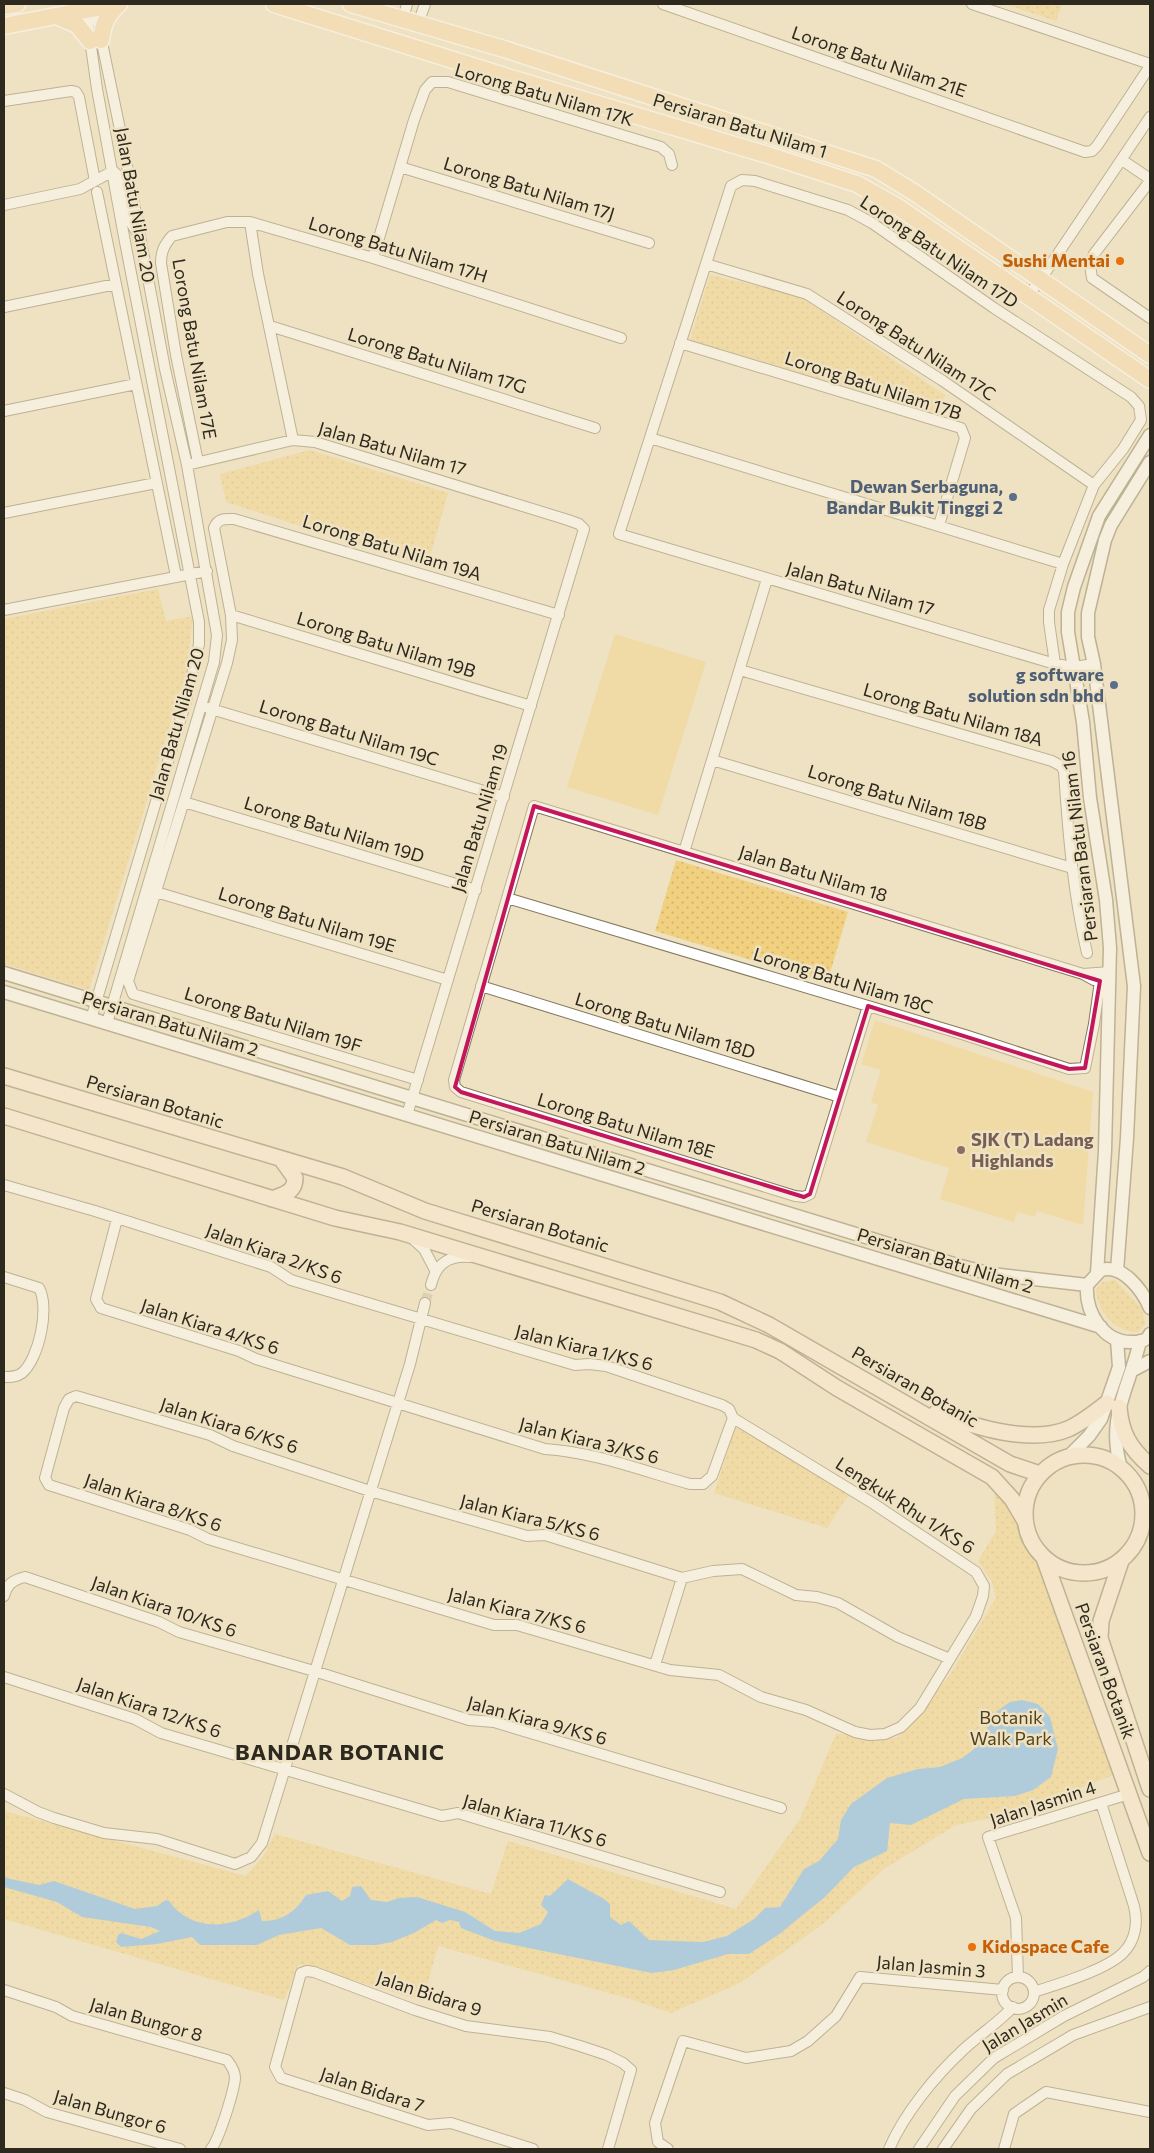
<svg xmlns="http://www.w3.org/2000/svg" width="1154" height="2153" font-family="Commissioner,sans-serif">
<defs>
<pattern id="grass-dots" width="8" height="8" patternUnits="userSpaceOnUse" patternTransform="scale(1.25)"><rect width="8" height="8" fill="#f1d180"/><path d="M2 2h.1M6 6h.1" fill="none" stroke="#cfb36e" stroke-width="1.8" stroke-linecap="round"/></pattern>
</defs>
<rect width="100%" height="100%" fill="#eee2c3"/>
<path fill="url(#grass-dots)" d="M1005,4h57l-6,17z
M710,275l88,20 148,101 -15,16 -241,-72z
M310,450l138,43 -21,74 -201,-65 -6,-28z
M158,589l8,32 27,-5 -6,53 -98,321 -85,-26v-345z
M676,860l172,52 -21,71 -172,-52z
M1115,1280l27,29 3,15 -7,8c-23,0 -40,-20 -42,-42l6,-8z
M744,1427l105,67 -22,34 -113,-35 21,-64z
M994,1488l28,34 94,252 -96,38 -64,13 -71,43 -61,55 -84,60 -69,30 -44,-15 -189,-52 -15,55 -124,-37 -15,36 -280,-81v-108l242,65 18,-21 11,-21 216,60 17,-53 228,68 64,-90 36,-85 61,4 53,-63 46,-77 -4,-16 -14,-21 18,-30z"/>
<path fill="#f1d180" d="M615,634l91,28 -48,153 -91,-28z
M875,1020l218,72 -10,133 -46,-14 -2,6 -18,-5 -3,10 -74,-23 9,-31 -83,-26 12,-37 -7,-3 10,-32 -20,-6z"/>
<path fill="#65b2f7" d="M1022,1700l16,4 12,13 8,32 -7,28 -18,13 -18,6 -51,3 -53,26 -21,-2 -3,28 -33,16 -29,30 -47,38 -29,19h-21l-54,16 -22,3 -157,-32 -34,-13 -2,-6 -9,-2 -8,3 -6,-3 -22,13 -22,9 -16,3h-26l-29,-17 -42,7 -22,10h-57l-8,-8 -35,7 -36,3 -5,-5 2,-7 3,-2 20,6 19,-8 -9,-4 -69,-10 -25,-15 -53,-15v-12l2,3 33,7 15,-4 81,28 22,-3 9,-6 3,1c22,31 61,28 90,9l3,11c19,1 34,-9 44,-26l22,-4 14,10 8,-5 2,-9 9,-1 10,14 16,2 12,-4 18,-1 48,15 30,19 24,2 22,-9 7,-12 -7,-7 4,-10 5,1 18,-17 36,20 6,5v13l11,8 8,-4 20,19 54,2 24,-6 27,-17 11,-11 15,-1 24,-38 15,-8 19,-22 3,-19 10,-16 36,-26 31,-9 22,-2 22,-9 11,-8 10,-13 13,-25 14,-10z"/>
<g fill="none" stroke-linecap="round" stroke-linejoin="round">
<path stroke="#c8bda2" stroke-width="10" stroke-dasharray="10 5" stroke-linecap="butt" d="M425,1303l6,-18"/>
<defs>
<path id="minor" d="M663,4l422,148 7,-1 5,-5 53,-80
M972,4l178,60
M95,9l27,130 43,230 22,96 30,170 -3,27 -107,361
M86,11l11,78 28,153 74,380v22l-13,57 -95,318
M403,19l4,-15
M418,24l7,-20
M4,101l67,-10 5,1 3,5 16,84
M1122,160l28,19
M400,167l249,76
M1150,181l-56,73 -4,11 2,13 58,40
M97,192l79,384
M4,205l76,-16 33,-18 8,7 7,39 8,14
M250,222l8,52 35,166
M373,258l41,-138 11,-30 7,-8h16l213,65 8,7 3,11
M706,264l101,30 136,87 151,104
M1028,296l13,-17 109,-162
M4,307l112,-23
M270,326l325,102
M680,343l281,85 4,10 -26,87
M4,411l132,-27
M650,438l413,126
M198,462l-22,-107 -15,-92c0,-11 3,-18 11,-27l55,-14h23l123,36 248,80
M187,465l106,-25 22,2 253,78 11,4 5,5 -177,586
M4,513l152,-30
M4,610l203,-39
M231,615l300,91
M1055,664l-6,-42v-12l14,-46 31,-79 29,-36 18,-29 -2,-14 -8,-9 -137,-89 -122,-85 -24,-13 -93,-29 -13,-1 -11,6 -112,348 436,130 19,3 20,-3
M740,670l312,91 9,5 3,5c4,61 9,122 23,182
M208,708l296,89
M712,760l360,108
M184,802l292,88
M684,852l83,-273
M156,892l292,88
M507,898l458,137 104,34 16,-1 9,-44 6,-43
M1083,974l27,-2
M481,986l359,111
M868,1006l-58,188 -6,3 -9,-1 -334,-104 -6,-5 -1,-7 80,-274 549,168 11,6 16,2
M418,1080l-285,-86 -5,-13 99,-318 5,-23 -1,-25 -17,-87c4,-10 10,-9 20,-9l325,96
M4,1185l91,26 176,56 20,13 284,85 14,-1 17,2 116,39 7,4 4,9
M117,1219l-21,80 5,9 138,43 17,8 289,90c49,3 98,22 145,35h13l9,-8 21,-58
M413,1239l11,10 11,21
M4,1277l35,11c11,19 0,71 -17,85 -5,4 -12,4 -18,4
M431,1285c5,-21 17,-30 39,-28
M733,1418l141,86 102,68 8,14 -1,10 -7,20 -56,92 -19,19 -16,7 -15,1 -15,-3 -49,-22 -45,-13 -42,-22 -49,-5 -153,-45h-23l-286,-86 -18,-9 -141,-45 -4,-7 19,-70 5,-9 7,-3 134,39 23,11 137,45 157,45 18,-1 137,43 31,-7 29,-2 54,26 21,2 21,6 60,34 52,22
M4,1596c3,-12 9,-16 21,-19l134,45 20,10 135,39 155,49 25,2 287,86
M655,1665l27,-87
M4,1677l131,42 26,14 281,83 16,-3 262,79
M4,1794l34,18 16,6 50,15 53,6 78,25 16,-7 11,-14 148,-479 15,-61
M1018,1977l-2,-59 -28,-81 141,-43
M1002 1993a16 16 0 1 1 32 0a16 16 0 1 1-32 0Z
M4,1990l52,17 16,9 155,44c4,5 8,11 8,18 -1,13 -16,62 -24,71
M1034,1992c24,-8 72,-22 89,-39 13,-13 15,-31 11,-47l-33,-103
M4,2093l21,7 22,12 133,37
M533,2149l-82,-26 -23,2 -147,-47 -6,-11 26,-94 6,-2 7,1 101,38 51,16 84,11 30,9 27,9 16,8 8,7 -23,79
M668,2149l-10,-7 -3,-19 28,-82 63,17 45,-7 17,-10 28,-25 24,-39 143,13
M889,2149c15,-35 46,-73 74,-99 16,-15 35,-27 50,-43
M919,2149l36,-53 39,-38 70,-42 79,-39 7,-6
M943,2149l28,-40 36,-35 66,-39 77,-28
M1004,2149l10,-35 32,-22 104,20"/>
<path id="tertiary" d="M4,973l953,292 34,9 96,11
M4,992l1097,335
M1117,1271l10,-133 7,-152 -40,-322 -6,-27v-24l17,-73 6,-15 39,-63
M1097,1273l8,-122 5,-203 -4,-48 -16,-102 -7,-76 -15,-90v-20l6,-25 25,-71 51,-81
M1150,1308c-8,-18 -27,-44 -49,-38l-14,15c-2,27 16,59 47,57 7,0 13,-1 16,-8
M1133,1370l17,-9
M1067,1458l22,-22 12,-17 18,-52 -2,-27
M1121,1468c-15,-50 8,-79 19,-127"/>
<path id="secondary" d="M4,1076l339,101 82,34 295,91 49,23 241,139 30,10
M4,1116l331,102 65,14 356,108 24,11 57,37 155,89 20,22 13,22
M272,1199c13,-5 23,-7 23,-21l-13,-18
M1119,1407c2,27 11,41 31,59
M936,1413c37,13 94,32 132,16 14,-6 27,-17 39,-26
M1025 1514a59 59 0 1 1 118 0a59 59 0 1 1-118 0Z
M1044,1558l106,295
M1121,1561l-20,60 -1,17 50,151"/>
<path id="primary" d="M274,4l240,75 254,76 89,29 41,23 252,173
M351,4l153,45 372,120 39,24 235,162
M4,6l13,-2
M56,16l21,9 13,16
M4,26l114,-22
M101,40c2,-16 6,-25 18,-36"/>
</defs>
<use href="#minor" stroke="#83785c" stroke-width="12"/>
<use href="#tertiary" stroke="#83785c" stroke-width="15"/>
<use href="#secondary" stroke="#83785c" stroke-width="18"/>
<use href="#primary" stroke="#fff" stroke-width="19"/>
<use href="#minor" stroke="#fff" stroke-width="10"/>
<use href="#tertiary" stroke="#fff" stroke-width="12"/>
<use href="#secondary" stroke="#fcecd4" stroke-width="15"/>
<use href="#primary" stroke="#f9d8a9" stroke-width="16"/>
</g>
<path d="M0 0H1154V2153H0ZM534,806l566,175 -15,87 -16,1 -201,-63 -58,188 -6,3 -343,-105 -6,-5z" fill="#eee2c3" fill-opacity=".55" fill-rule="evenodd"/>
<path fill="none" stroke="#c2185b" stroke-width="4" stroke-linejoin="round" d="M534,806l566,175 -15,87 -16,1 -201,-63 -58,188 -6,3 -343,-105 -6,-5z"/>
<g fill="#e8710a" stroke="#eee2c3" stroke-width="2">
<circle cx="1120" cy="261" r="5"/>
<circle cx="972" cy="1947" r="5"/>
</g>
<g fill="#5c6f8a" stroke="#eee2c3" stroke-width="2">
<circle cx="1013" cy="497" r="5"/>
<circle cx="1114" cy="685" r="5"/>
</g>
<circle fill="#8d6e63" stroke="#eee2c3" stroke-width="2" cx="961" cy="1150" r="5"/>
<g text-anchor="middle" stroke-width="5" stroke-linejoin="round" paint-order="stroke">
<g font-size="18" fill="#2e291e" stroke="#eee2c3">
<text transform="translate(879 62) rotate(19)" y="6">Lorong Batu Nilam 21E</text>
<text transform="translate(544 95) rotate(16)" y="6">Lorong Batu Nilam 17K</text>
<text transform="translate(740 126) rotate(17)" y="6">Persiaran Batu Nilam 1</text>
<text transform="translate(529 189) rotate(17)" y="6">Lorong Batu Nilam 17J</text>
<text transform="translate(135 205) rotate(80)" y="6">Jalan Batu Nilam 20</text>
<text transform="translate(398 250) rotate(17)" y="6">Lorong Batu Nilam 17H</text>
<text transform="translate(939 252) rotate(34)" y="6">Lorong Batu Nilam 17D</text>
<text transform="translate(916 346) rotate(33)" y="6">Lorong Batu Nilam 17C</text>
<text transform="translate(194 349) rotate(80)" y="6">Lorong Batu Nilam 17E</text>
<text transform="translate(437 361) rotate(17)" y="6">Lorong Batu Nilam 17G</text>
<text transform="translate(873 386) rotate(18)" y="6">Lorong Batu Nilam 17B</text>
<text transform="translate(392 449) rotate(16)" y="6">Jalan Batu Nilam 17</text>
<text transform="translate(392 548) rotate(17)" y="6">Lorong Batu Nilam 19A</text>
<text transform="translate(860 589) rotate(16)" y="6">Jalan Batu Nilam 17</text>
<text transform="translate(386 645) rotate(17)" y="6">Lorong Batu Nilam 19B</text>
<text transform="translate(953 715) rotate(16)" y="6">Lorong Batu Nilam 18A</text>
<text transform="translate(177 724) rotate(-74)" y="6">Jalan Batu Nilam 20</text>
<text transform="translate(349 733) rotate(17)" y="6">Lorong Batu Nilam 19C</text>
<text transform="translate(897 798) rotate(17)" y="6">Lorong Batu Nilam 18B</text>
<text transform="translate(480 818) rotate(-73)" y="6">Jalan Batu Nilam 19</text>
<text transform="translate(334 830) rotate(17)" y="6">Lorong Batu Nilam 19D</text>
<text transform="translate(1080 846) rotate(-97)" y="6">Persiaran Batu Nilam 16</text>
<text transform="translate(813 874) rotate(17)" y="6">Jalan Batu Nilam 18</text>
<text transform="translate(307 920) rotate(17)" y="6">Lorong Batu Nilam 19E</text>
<text transform="translate(843 981) rotate(17)" y="6">Lorong Batu Nilam 18C</text>
<text transform="translate(273 1020) rotate(17)" y="6">Lorong Batu Nilam 19F</text>
<text transform="translate(170 1024) rotate(17)" y="6">Persiaran Batu Nilam 2</text>
<text transform="translate(665 1026) rotate(17)" y="6">Lorong Batu Nilam 18D</text>
<text transform="translate(155 1102) rotate(17)" y="6">Persiaran Botanic</text>
<text transform="translate(626 1126) rotate(17)" y="6">Lorong Batu Nilam 18E</text>
<text transform="translate(557 1143) rotate(17)" y="6">Persiaran Batu Nilam 2</text>
<text transform="translate(540 1226) rotate(17)" y="6">Persiaran Botanic</text>
<text transform="translate(274 1254) rotate(20)" y="6">Jalan Kiara 2/KS 6</text>
<text transform="translate(945 1261) rotate(17)" y="6">Persiaran Batu Nilam 2</text>
<text transform="translate(210 1327) rotate(18)" y="6">Jalan Kiara 4/KS 6</text>
<text transform="translate(584 1348) rotate(14)" y="6">Jalan Kiara 1/KS 6</text>
<text transform="translate(915 1387) rotate(30)" y="6">Persiaran Botanic</text>
<text transform="translate(229 1426) rotate(18)" y="6">Jalan Kiara 6/KS 6</text>
<text transform="translate(589 1441) rotate(14)" y="6">Jalan Kiara 3/KS 6</text>
<text transform="translate(153 1503) rotate(19)" y="6">Jalan Kiara 8/KS 6</text>
<text transform="translate(905 1506) rotate(33)" y="6">Lengkuk Rhu 1/KS 6</text>
<text transform="translate(530 1518) rotate(14)" y="6">Jalan Kiara 5/KS 6</text>
<text transform="translate(164 1607) rotate(19)" y="6">Jalan Kiara 10/KS 6</text>
<text transform="translate(517 1611) rotate(14)" y="6">Jalan Kiara 7/KS 6</text>
<text transform="translate(1105 1671) rotate(70)" y="6">Persiaran Botanik</text>
<text transform="translate(149 1708) rotate(19)" y="6">Jalan Kiara 12/KS 6</text>
<text transform="translate(537 1721) rotate(15)" y="6">Jalan Kiara 9/KS 6</text>
<text transform="translate(1043 1804) rotate(-18)" y="6">Jalan Jasmin 4</text>
<text transform="translate(535 1821) rotate(16)" y="6">Jalan Kiara 11/KS 6</text>
<text transform="translate(931 1967) rotate(5)" y="6">Jalan Jasmin 3</text>
<text transform="translate(429 1994) rotate(18)" y="6">Jalan Bidara 9</text>
<text transform="translate(146 2020) rotate(16)" y="6">Jalan Bungor 8</text>
<text transform="translate(1025 2023) rotate(-31)" y="6">Jalan Jasmin</text>
<text transform="translate(372 2090) rotate(18)" y="6">Jalan Bidara 7</text>
<text transform="translate(110 2112) rotate(16)" y="6">Jalan Bungor 6</text>
</g>
<g font-size="18" font-weight="bold" fill="#c56008" stroke="#eee2c3" text-anchor="end">
<text x="1110" y="267">Sushi Mentai</text>
<text x="982" y="1953" text-anchor="start">Kidospace Cafe</text>
</g>
<g font-size="18" font-weight="bold" fill="#4e5e75" stroke="#eee2c3" text-anchor="end">
<text x="1003" y="493">Dewan Serbaguna,<tspan x="1003" dy="21">Bandar Bukit Tinggi 2</tspan></text>
<text x="1104" y="681">g software<tspan x="1104" dy="21">solution sdn bhd</tspan></text>
</g>
<g font-size="18" font-weight="bold" fill="#785e54" stroke="#eee2c3" text-anchor="start">
<text x="971" y="1146">SJK (T) Ladang<tspan x="971" dy="21">Highlands</tspan></text>
</g>
<g font-size="18" fill="#534319" stroke="#eee2c3">
<text x="1011" y="1724">Botanik<tspan x="1011" dy="21">Walk Park</tspan></text>
</g>
<g font-size="22" font-weight="bold" letter-spacing="1" fill="#2e291e" stroke="#eee2c3">
<text x="340" y="1760">BANDAR BOTANIC</text>
</g>
</g>
<rect width="1154" height="2153" fill="none" stroke="#2e291e" stroke-width="10"/>
</svg>
